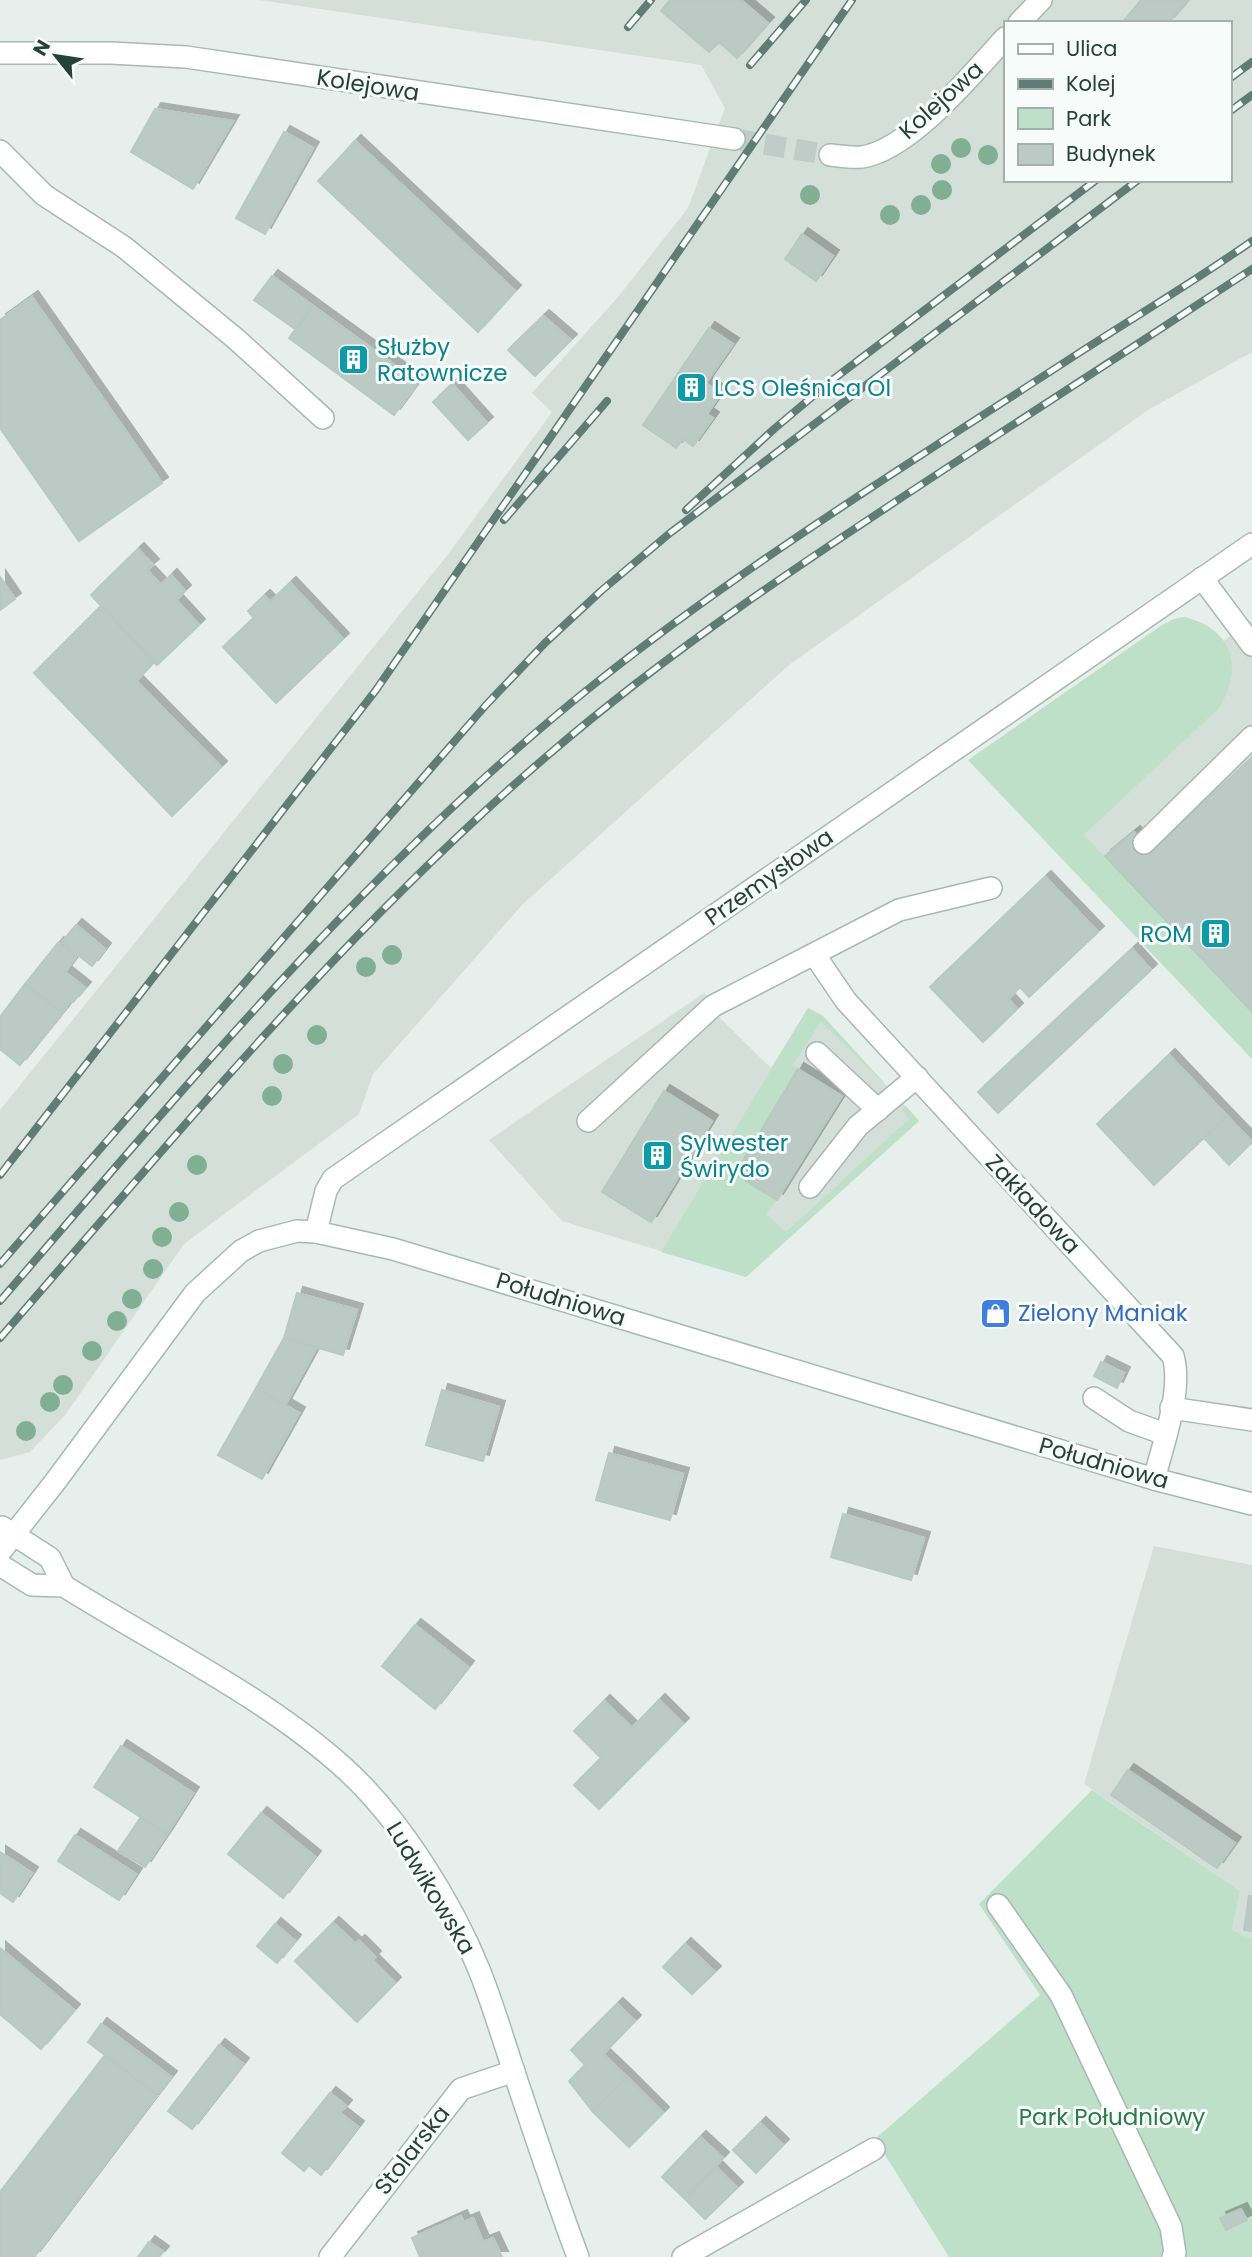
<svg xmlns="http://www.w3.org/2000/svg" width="1252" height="2257" font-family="Poppins,sans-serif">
<defs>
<filter id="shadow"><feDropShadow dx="6" dy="-6" stdDeviation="0" flood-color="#0004"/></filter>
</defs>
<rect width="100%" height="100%" fill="#e6efeb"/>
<path fill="#d4dfda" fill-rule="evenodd" d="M259,0h993v352l-104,58 -359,255 -267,240 -149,169 -14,40 -175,130 -118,170 -36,38 -30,8v-350l446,-553 106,-145 -20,-19 86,-96 70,-89 37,-100 -24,-43zM1005,23h224v157h-224z
M1252,621v438l-249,-264z
M704,993l16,25 51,50 37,-60 15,8 96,105 -173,156 -184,-56 -73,-81z
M1154,1546l98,19v374l-20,-9 8,-39 -156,-107z"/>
<path fill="#bfe0c8" d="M1184,617c49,11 60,51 35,91l-135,127 168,177v47l-284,-299 194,-135 12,-6z
M808,1008l15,8 64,70 -66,-64 -28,43 5,4 -62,105 41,26 -11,14 20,18 123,-113 -8,-9 5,-4 13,15 -173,156 -85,-25z
M1092,1790l148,101 -8,39 20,9v318h-303l-74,-118 165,-144 -61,-91z"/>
<path fill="#bbcac4" stroke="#b8c9c2" stroke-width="2" filter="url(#shadow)" d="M670,0h71l27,23 -31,35 -18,-16 -10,10 -48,-41z
M1141,0h47l-20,23h-46z
M155,109l78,12 -40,68 -62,-37z
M284,132l29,16 -48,86 -29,-16z
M355,141l160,150 -37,41 -160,-151z
M802,234l31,22 -17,25 -31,-22z
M272,276l41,30 -18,23 -41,-29z
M32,297l130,186 -83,58 -79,-113v-108z
M313,306l105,76 -24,33 -105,-77z
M543,316l28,24 -36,36 -27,-26z
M709,328l24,16 -27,39 15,10 -14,21 6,4 -20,28 -10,-7 -7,9 -33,-23z
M452,384l35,39 -19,17 -35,-38z
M138,549l15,16 -6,5 14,15 10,-10 14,16 -9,9 23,25 -42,40 -66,-70z
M0,577l15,22 -15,11z
M290,583l53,56 -67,64 -53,-56 31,-29 -6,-7 16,-15 6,6z
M101,606l53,56 -18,19 85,86 -49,49 -138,-143z
M1252,758v254l-147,-156 29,-24 18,19z
M1045,877l53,55 -69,65 -9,-10 -12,12 9,10 -34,33 -53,-55z
M76,925l29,24 -13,17 -30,-24z
M58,943l18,14 -11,15 20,16 -12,14 -2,-2 -9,13 -37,-29z
M1132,949l19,21 -153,143 -20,-21z
M25,984l37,29 -42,52 -20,-16v-32z
M1169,1055l58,61 -73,69 -57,-61z
M798,1069l44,27 -65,104 -42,-26z
M664,1091l48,30 -61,101 -49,-30z
M1227,1116l25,26 -23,23 -25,-27z
M297,1293l60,17 -14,45 -59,-17z
M284,1338l33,9 -32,58 -29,-17z
M1101,1362l23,11 -7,15 -23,-12z
M256,1388l43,25 -37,66 -44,-24z
M442,1390l57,17 -16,54 -57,-16z
M609,1453l74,21 -13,46 -74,-20z
M843,1514l81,24 -13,42 -80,-23z
M415,1625l53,42 -33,42 -53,-43z
M659,1700l24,24 -84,85 -25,-24 27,-27 -27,-27 30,-30 28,27z
M121,1746l72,47 -26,41 -73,-47z
M1128,1770l107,73 -18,25 -106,-73z
M261,1813l54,44 -32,41 -55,-44z
M141,1817l26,17 -22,33 -27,-16z
M75,1835l61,39 -17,26 -61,-39z
M0,1852l32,21 -19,29 -13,-9z
M1249,1896h3v35l-8,-1z
M333,1923l23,21 3,-3 16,16 -3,3 23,23 -38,39 -62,-61z
M275,1924l20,17 -18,22 -20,-17z
M685,1944l30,28 -23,22 -29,-27z
M0,1948l74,62 -33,39 -41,-35z
M617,2004l18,17 -32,33 24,23 -34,35 -24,-31 16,-16 -14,-15z
M101,2024l70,53 -14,18 -69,-53z
M219,2045l24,19 -51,65 -24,-18z
M105,2055l52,40 -123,162h-34v-65z
M627,2077l36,36 -34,34 -36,-35z
M330,2093l16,13 -6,7 18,14 -37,48 -12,-10 -5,6 -22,-18z
M760,2123l23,22 -27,28 -23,-23z
M700,2137l23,21 -38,41 -23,-22z
M716,2167l21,21 -32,31 -20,-20z
M1241,2209l6,11 -21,10 -6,-12z
M461,2216l3,6 9,-4 10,24 10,-4 9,19h-82l-8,-19z
M149,2242l14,10 -4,5h-21z"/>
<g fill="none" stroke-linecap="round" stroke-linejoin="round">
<path stroke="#bfccc8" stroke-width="21" stroke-dasharray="21 10" stroke-linecap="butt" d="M734,139l96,16"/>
<defs>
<path id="lane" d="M0,151l44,44 80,52 112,92 87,79
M1202,578l50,67
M1144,843l108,-106
M817,1053l61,57
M810,1187l48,-61 59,-49
M1094,1398l35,23 36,13
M1171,1408l81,12
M998,1905l63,90 110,232 4,26 -2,4
M683,2257l191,-108"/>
<path id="street" d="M1019,23l22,-23
M0,53h111l75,4 548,82
M830,155c10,1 21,3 32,2 48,-7 111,-84 143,-119
M814,954l32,47 327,355c10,33 -10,89 -19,123
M588,1121l125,-115 186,-96 92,-22
M316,1232l10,-41 7,-12 919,-635
M330,2257l131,-168 53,-18"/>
<path id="secondary" d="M2,1527l48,31 14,28
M0,1552l55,-70 140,-189 46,-42 18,-10 38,-10 19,1 77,17 761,230 98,25
M0,1565l32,20 32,1c91,57 200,110 279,181 56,50 109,135 137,205 15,38 26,77 39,115 19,57 38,114 59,170"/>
</defs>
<use href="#lane" stroke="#a8b8b2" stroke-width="24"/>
<use href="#street" stroke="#a8b8b2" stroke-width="24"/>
<use href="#secondary" stroke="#a4bbb3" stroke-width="24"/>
<use href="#lane" stroke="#fff" stroke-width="21"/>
<use href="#street" stroke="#fff" stroke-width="21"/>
<use href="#secondary" stroke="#fff" stroke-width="21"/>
<defs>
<path id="rail" d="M628,27l23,-27
M750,65l56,-65
M1229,79l23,-17
M1229,112l23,-17
M686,510l88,-81 57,-48 265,-201
M504,520l103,-119
M0,1175l376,-485 476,-690
M0,1264l486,-559 59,-62 56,-52 69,-58 468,-353
M0,1301c187,-216 368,-436 592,-615 156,-124 326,-228 493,-337 56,-36 113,-70 167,-108
M0,1338c175,-201 344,-408 547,-582 124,-107 261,-197 398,-287 102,-66 205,-133 307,-200"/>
</defs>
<use href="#rail" stroke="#5f7d75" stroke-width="8"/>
<use href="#rail" stroke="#f7fbf9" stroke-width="5" stroke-dasharray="16" stroke-linecap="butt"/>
</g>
<g fill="#80af93">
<circle cx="961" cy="148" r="10"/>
<circle cx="988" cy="155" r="10"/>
<circle cx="941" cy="164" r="10"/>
<circle cx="942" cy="190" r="10"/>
<circle cx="810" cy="195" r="10"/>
<circle cx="921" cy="205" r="10"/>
<circle cx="890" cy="215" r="10"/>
<circle cx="392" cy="955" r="10"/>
<circle cx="366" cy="967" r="10"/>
<circle cx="317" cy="1035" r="10"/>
<circle cx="283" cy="1064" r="10"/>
<circle cx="272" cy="1096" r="10"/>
<circle cx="197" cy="1165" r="10"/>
<circle cx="179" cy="1212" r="10"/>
<circle cx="162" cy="1237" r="10"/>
<circle cx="153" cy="1269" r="10"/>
<circle cx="132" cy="1299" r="10"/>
<circle cx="117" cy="1321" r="10"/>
<circle cx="92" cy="1351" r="10"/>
<circle cx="63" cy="1385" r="10"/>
<circle cx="50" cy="1402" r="10"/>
<circle cx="26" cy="1431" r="10"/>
</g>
<defs>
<symbol id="building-square" viewBox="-11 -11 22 22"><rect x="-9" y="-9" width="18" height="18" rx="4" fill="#0f9aa8" stroke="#f7fbf9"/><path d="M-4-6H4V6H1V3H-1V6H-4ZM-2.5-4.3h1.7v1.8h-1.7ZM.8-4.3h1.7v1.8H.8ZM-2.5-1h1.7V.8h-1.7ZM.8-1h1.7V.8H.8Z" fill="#fff"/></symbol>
<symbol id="shop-square" viewBox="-11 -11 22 22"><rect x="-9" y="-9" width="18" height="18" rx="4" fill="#3f7fe0" stroke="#f7fbf9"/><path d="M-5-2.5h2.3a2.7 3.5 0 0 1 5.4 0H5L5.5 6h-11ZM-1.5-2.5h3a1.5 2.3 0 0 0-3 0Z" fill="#fff"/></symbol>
</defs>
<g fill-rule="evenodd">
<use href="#building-square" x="336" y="342" width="35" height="35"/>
<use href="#building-square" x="674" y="370" width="35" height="35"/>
<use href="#building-square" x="1198" y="916" width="35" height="35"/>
<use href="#building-square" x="640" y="1138" width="35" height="35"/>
<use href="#shop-square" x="978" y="1296" width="35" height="35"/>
</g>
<g text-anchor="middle" stroke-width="6" stroke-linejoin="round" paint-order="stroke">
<g font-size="23" fill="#24423a" stroke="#f7fbf9">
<text transform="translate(368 85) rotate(9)" y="8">Kolejowa</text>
<text transform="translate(941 100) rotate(-42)" y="8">Kolejowa</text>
<text transform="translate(769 877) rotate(-35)" y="8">Przemysłowa</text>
<text transform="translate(1033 1204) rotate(47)" y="8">Zakładowa</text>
<text transform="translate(561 1299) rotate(17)" y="8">Południowa</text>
<text transform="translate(1104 1463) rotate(16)" y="8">Południowa</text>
<text transform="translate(431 1888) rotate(59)" y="8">Ludwikowska</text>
<text transform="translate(412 2150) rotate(-52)" y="8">Stolarska</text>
</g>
<g font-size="23" fill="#0d838f" stroke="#f7fbf9" text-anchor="start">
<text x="377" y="355">Służby<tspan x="377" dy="26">Ratownicze</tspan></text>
<text x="714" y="396">LCS Oleśnica Ol</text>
<text x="1192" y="942" text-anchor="end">ROM</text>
<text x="680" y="1151">Sylwester<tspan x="680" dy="26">Świrydo</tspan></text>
</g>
<g font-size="23" fill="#366cbe" stroke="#f7fbf9" text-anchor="start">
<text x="1018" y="1321">Zielony Maniak</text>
</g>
<g font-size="23" fill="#2d7a4b" stroke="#f7fbf9">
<text x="1112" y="2125">Park Południowy</text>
</g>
</g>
<rect x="1004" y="21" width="228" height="161" fill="#f7fbf9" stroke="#a3b1ad" stroke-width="2"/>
<rect x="1018" y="44" width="35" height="10" fill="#ffffff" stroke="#a3b1ad" stroke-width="2"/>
<text x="1066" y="56" font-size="21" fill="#24423a">Ulica</text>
<rect x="1018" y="79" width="35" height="10" fill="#5f7d75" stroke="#a3b1ad" stroke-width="2"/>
<text x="1066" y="91" font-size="21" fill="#24423a">Kolej</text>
<rect x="1018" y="108" width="35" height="21" fill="#bfe0c8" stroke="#a3b1ad" stroke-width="2"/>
<text x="1066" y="126" font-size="21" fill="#24423a">Park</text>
<rect x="1018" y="144" width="35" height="21" fill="#bbcac4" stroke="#a3b1ad" stroke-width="2"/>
<text x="1066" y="161" font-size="21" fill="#24423a">Budynek</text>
<g transform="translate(56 56) rotate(300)" stroke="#f7fbf9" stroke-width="5" paint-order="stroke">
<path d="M0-5L12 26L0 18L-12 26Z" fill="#24423a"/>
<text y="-10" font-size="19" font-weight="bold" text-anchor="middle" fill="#24423a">N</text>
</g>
</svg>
